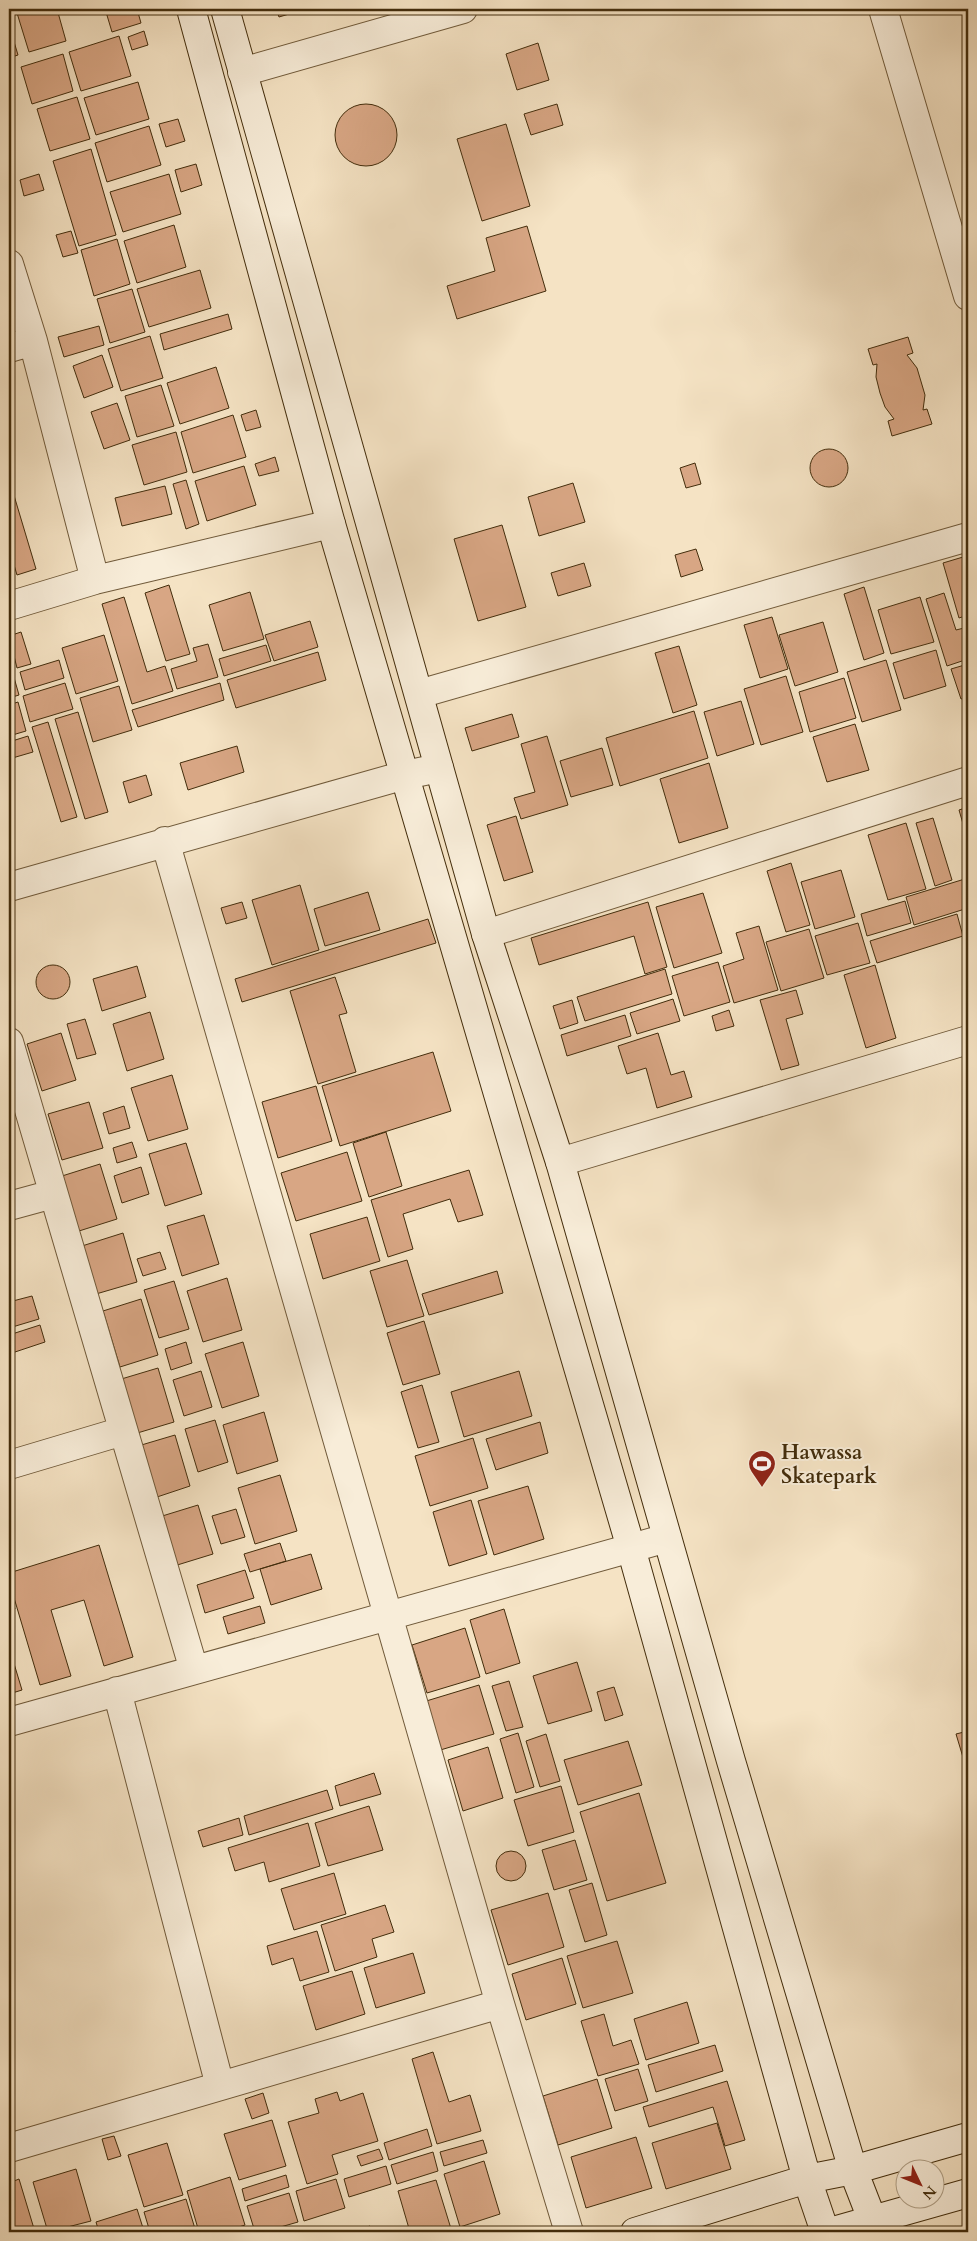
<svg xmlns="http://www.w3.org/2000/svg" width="977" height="2241" font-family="Cardo,serif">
<rect width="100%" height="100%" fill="#f5e3c4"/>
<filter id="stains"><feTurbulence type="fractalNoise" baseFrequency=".004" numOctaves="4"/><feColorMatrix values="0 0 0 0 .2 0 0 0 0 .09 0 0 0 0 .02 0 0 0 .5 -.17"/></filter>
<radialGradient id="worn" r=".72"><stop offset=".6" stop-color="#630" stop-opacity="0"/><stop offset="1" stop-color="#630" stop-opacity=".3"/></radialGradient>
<path fill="#d8a684" stroke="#432d0c" d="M31,9h26l9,32 -37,11 -12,-39z
M118,9h19l4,14 -29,9 -6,-20z
M276,9h30l-27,8z
M9,25l9,30 -9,3z
M144,31l4,14 -16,5 -4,-13z
M119,36l12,40 -50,15 -12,-39z
M538,43l11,37 -32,10 -11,-36z
M63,54l10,37 -41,13 -11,-37z
M138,82l11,37 -53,16 -12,-37z
M77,97l13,42 -40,12 -13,-42z
M335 135a31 31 0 1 1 62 0a31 31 0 1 1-62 0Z
M557,104l6,21 -32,10 -7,-21z
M178,119l7,22 -19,6 -7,-23z
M506,124l24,82 -48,15 -25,-82z
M149,126l12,39 -54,17 -12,-39z
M91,149l25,86 -37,11 -26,-85z
M196,164l6,21 -21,7 -6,-22z
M39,174l5,16 -20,6 -4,-16z
M169,174l12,40 -58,18 -13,-40z
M174,225l12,42 -49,16 -13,-42z
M527,226l19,65 -89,28 -10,-33 48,-15 -9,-33z
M71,231l7,22 -15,4 -7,-22z
M117,239l13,45 -36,12 -13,-46z
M200,270l11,38 -62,19 -12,-38z
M132,289l13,43 -35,11 -13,-44z
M228,314l4,15 -68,21 -4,-16z
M99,326l5,19 -40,12 -6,-20z
M150,336l13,42 -42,13 -13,-42z
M908,337l5,16 -6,2 10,13 8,27 -2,15 4,-1 5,15 -40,12 -4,-15 6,-2 -9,-12 -5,-14 -4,-16 1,-13 -4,1 -5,-16z
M102,355l11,32 -29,11 -11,-32z
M216,367l13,41 -49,16 -13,-41z
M161,385l13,41 -37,11 -12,-41z
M117,403l13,37 -26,9 -13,-37z
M256,410l5,17 -15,4 -5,-16z
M233,415l13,42 -53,16 -12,-41z
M176,432l11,40 -43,13 -12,-40z
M810 468a19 19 0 1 1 38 0a19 19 0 1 1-38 0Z
M275,457l4,14 -20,5 -4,-12z
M695,463l6,21 -15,4 -6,-20z
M244,466l12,39 -49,16 -12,-40z
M186,480l13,44 -13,5 -13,-45z
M10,482l26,87 -19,6 -8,-27z
M573,483l12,39 -46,14 -11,-39z
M165,486l7,28 -50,12 -7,-28z
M502,525l24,82 -48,14 -24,-82z
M696,549l7,21 -22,7 -6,-22z
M963,557l5,15v43l-9,3 -16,-55z
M584,563l7,23 -33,10 -7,-23z
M169,585l21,69 -24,7 -21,-68z
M864,587l20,66 -20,7 -20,-66z
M250,592l14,47 -41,12 -14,-46z
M944,593l12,37 12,-3v32l-21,7 -21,-67z
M124,597l23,75 18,-6 8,25 -41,13 -30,-100z
M920,597l14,45 -43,12 -13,-44z
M772,617l16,52 -28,9 -16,-53z
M310,621l8,26 -44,14 -9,-26z
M823,622l15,50 -43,14 -16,-51z
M21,632l10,32 -14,4 -8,-32z
M104,635l14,46 -42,13 -14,-46z
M208,644l10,33 -41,12 -6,-20 26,-8 -4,-13z
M266,645l5,16 -47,15 -5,-17z
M679,646l18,59 -24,8 -18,-60z
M936,650l10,36 -42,13 -11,-36z
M318,652l8,28 -90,28 -9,-28z
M9,660l10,35 -10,3z
M59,660l5,18 -39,12 -5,-18z
M886,660l15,50 -39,12 -15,-50z
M968,664v33l-7,2 -10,-30z
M786,676l17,56 -42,13 -17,-56z
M844,678l12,40 -46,14 -11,-40z
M65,683l8,26 -43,13 -7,-26z
M220,683l4,17 -86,27 -6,-17z
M119,686l13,44 -39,12 -13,-44z
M741,701l13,43 -37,12 -13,-44z
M18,702l8,29 -17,5v-31z
M694,711l14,47 -88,28 -14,-48z
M78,712l30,100 -23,7 -30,-100z
M512,714l7,23 -47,14 -7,-23z
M48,722l29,95 -16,5 -29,-95z
M855,724l14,46 -42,12 -14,-45z
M28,736l5,16 -24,7v-17z
M547,736l21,69 -47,14 -7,-21 21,-6 -14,-48z
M237,746l7,26 -56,18 -8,-27z
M602,748l11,37 -42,12 -11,-36z
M709,763l19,65 -49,15 -19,-64z
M146,775l6,20 -23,8 -6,-21z
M968,807v34l-9,-31z
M516,816l17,56 -29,9 -17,-56z
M933,818l19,62 -17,6 -19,-63z
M906,823l20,66 -38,11 -20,-65z
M791,863l19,62 -24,7 -19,-61z
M841,870l14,47 -40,12 -14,-47z
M968,878v30l-54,17 -8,-28z
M300,885l19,65 -47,15 -20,-65z
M368,892l12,38 -55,16 -11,-37z
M703,893l19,60 -48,15 -18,-61z
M905,901l6,22 -44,13 -6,-22z
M242,902l5,16 -21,6 -5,-16z
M648,902l19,65 -22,7 -11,-38 -95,29 -8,-27z
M957,914l6,22 -86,27 -7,-22z
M428,919l8,24 -194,59 -7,-23z
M858,923l12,40 -43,12 -12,-39z
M759,926l19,64 -44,13 -11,-37 21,-7 -8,-26z
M809,929l15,49 -43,13 -15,-49z
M718,962l12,40 -46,14 -12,-40z
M36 982a17 17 0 1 1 34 0a17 17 0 1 1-34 0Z
M875,965l21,73 -30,10 -22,-73z
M137,966l9,31 -44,14 -9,-32z
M665,969l7,25 -87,27 -8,-24z
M335,977l12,36 -8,2 17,57 -38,12 -28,-93z
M796,990l7,24 -17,5 13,46 -18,5 -21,-70z
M673,999l7,22 -43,13 -7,-21z
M572,1000l6,23 -18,6 -7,-23z
M729,1010l5,16 -18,5 -4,-15z
M150,1012l14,47 -37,12 -14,-47z
M625,1015l6,21 -64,20 -6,-21z
M85,1019l11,35 -19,5 -10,-35z
M61,1033l15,47 -34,11 -15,-47z
M658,1033l13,42 13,-4 8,26 -35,11 -11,-40 -19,6 -9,-28z
M433,1052l18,59 -111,35 -18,-60z
M172,1075l16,54 -40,12 -17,-53z
M316,1086l16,55 -54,17 -16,-56z
M89,1102l14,46 -41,12 -14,-46z
M124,1106l6,22 -21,6 -6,-21z
M386,1132l16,54 -33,11 -16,-54z
M132,1142l5,15 -20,6 -4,-15z
M186,1143l16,51 -37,12 -16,-52z
M347,1152l15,49 -66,20 -15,-48z
M100,1164l17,55 -38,12 -17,-55z
M141,1167l8,27 -27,9 -8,-27z
M469,1170l14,45 -25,7 -8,-23 -47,15 10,35 -25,8 -17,-57z
M204,1215l15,49 -37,12 -15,-50z
M367,1217l13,44 -57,18 -13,-45z
M123,1233l14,49 -41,12 -14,-48z
M160,1252l6,17 -23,7 -6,-17z
M407,1260l17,56 -37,11 -17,-56z
M497,1271l6,22 -74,22 -7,-21z
M227,1278l15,52 -39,12 -16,-51z
M174,1281l15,48 -30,9 -15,-48z
M32,1296l7,23 -30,9v-26z
M141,1299l17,56 -38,12 -17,-56z
M424,1321l16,53 -37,11 -16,-52z
M40,1325l5,17 -36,12v-19z
M186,1342l6,21 -21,7 -6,-21z
M243,1342l16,54 -37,12 -17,-54z
M158,1368l16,54 -40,12 -16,-54z
M201,1371l11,36 -28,9 -11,-36z
M519,1371l13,45 -68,21 -13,-45z
M422,1385l17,57 -21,6 -17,-56z
M264,1412l14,49 -41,13 -14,-49z
M215,1420l13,42 -30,10 -13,-43z
M540,1422l8,31 -52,17 -10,-31z
M175,1435l15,51 -36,12 -16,-52z
M473,1438l15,50 -58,18 -15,-50z
M280,1475l17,56 -42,13 -17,-56z
M528,1486l16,53 -50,16 -16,-54z
M471,1500l16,54 -38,12 -16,-54z
M198,1505l15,49 -39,12 -15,-49z
M236,1509l9,28 -24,7 -9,-28z
M280,1543l6,18 -36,11 -6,-18z
M99,1545l34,112 -29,9 -20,-66 -33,10 20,66 -31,9 -31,-104v-8z
M311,1554l11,35 -51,16 -11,-36z
M245,1570l9,28 -49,15 -8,-28z
M9,1589l6,20 -6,2z
M260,1606l5,17 -37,11 -5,-17z
M504,1609l16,54 -34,11 -16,-54z
M465,1628l15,49 -53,16 -15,-48z
M9,1647l13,43 -13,4z
M577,1662l15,49 -44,13 -15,-48z
M509,1681l14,46 -17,4 -14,-45z
M479,1685l15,49 -57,17 -14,-49z
M614,1687l9,28 -18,6 -8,-29z
M968,1731v43l-12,-40z
M518,1733l16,54 -18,6 -16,-54z
M546,1734l14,47 -20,6 -14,-46z
M628,1741l14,44 -64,20 -14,-45z
M488,1747l15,51 -40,13 -15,-51z
M374,1773l7,21 -41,12 -5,-20z
M561,1786l13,46 -46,14 -14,-46z
M327,1790l6,19 -84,26 -5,-19z
M639,1793l27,90 -59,18 -27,-89z
M369,1806l14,44 -55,16 -13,-43z
M239,1818l4,17 -40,12 -5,-16z
M308,1823l12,43 -51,16 -5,-20 -29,9 -7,-23z
M575,1840l12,40 -33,10 -12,-40z
M496 1866a15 15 0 1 1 30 0a15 15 0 1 1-30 0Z
M334,1873l12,41 -52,16 -13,-41z
M592,1883l15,52 -22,7 -16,-52z
M548,1893l16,54 -56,18 -17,-55z
M385,1905l9,27 -22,7 5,18 -42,14 -14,-46z
M317,1931l12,41 -29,9 -7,-23 -21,7 -5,-19z
M617,1941l16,52 -50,15 -16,-52z
M413,1953l12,40 -49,15 -12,-40z
M562,1958l14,46 -50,16 -14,-46z
M352,1971l13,43 -49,16 -13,-44z
M687,2002l12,41 -53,17 -12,-41z
M604,2014l9,32 18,-6 8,24 -41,12 -17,-55z
M715,2045l8,26 -67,21 -8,-27z
M433,2052l16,50 21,-7 11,36 -44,13 -25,-85z
M638,2069l10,32 -33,10 -10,-32z
M597,2079l15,49 -54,17 -15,-49z
M727,2081l18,59 -20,6 -12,-39 -64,20 -6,-20z
M337,2092l3,9 23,-8 15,48 -46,14 6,19 -31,10 -19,-62 31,-9 -4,-14z
M263,2093l6,20 -17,6 -7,-20z
M272,2120l14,46 -47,14 -15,-46z
M717,2123l14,46 -65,20 -14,-46z
M427,2129l5,17 -43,14 -5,-17z
M114,2136l7,20 -13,4 -6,-21z
M636,2137l16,51 -66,20 -15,-51z
M483,2140l4,13 -43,13 -4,-14z
M167,2143l16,52 -39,12 -16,-52z
M379,2149l4,10 -22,7 -4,-10z
M433,2152l5,19 -41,13 -6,-19z
M484,2161l16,53 -40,13 -16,-53z
M386,2166l5,18 -42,13 -5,-18z
M76,2169l15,52 -43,11 -15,-50z
M286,2175l3,12 -44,14 -3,-12z
M230,2177l15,48 -22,7h-24l-12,-41z
M19,2179l16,53h-19l-7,-21v-28z
M336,2179l9,29 -41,13 -8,-30z
M436,2180l16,52h-42l-12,-41z
M289,2193l9,29 -35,10h-8l-8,-26z
M186,2199l10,33h-46l-6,-20z
M137,2209l6,19 -13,4h-31l-3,-10z
M370,2226l2,6h-14l-1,-2z"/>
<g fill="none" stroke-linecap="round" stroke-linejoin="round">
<defs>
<path id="street" d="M883,9l85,287
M242,72l221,-63
M9,264l24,77 62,239
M9,348l24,-7
M9,606l86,-26 236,-56
M419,694l549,-157
M165,841l335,1163 69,228
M9,887l396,-112 34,-7
M486,934l482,-153
M9,1042l185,628
M560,1162l408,-122
M9,1206l44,-12
M9,1465l114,-34
M117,1691l103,395
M9,1722l658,-184
M9,2148l491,-144"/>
<path id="secondary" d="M191,9l140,515 300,1024 176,631 18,53
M225,9l261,925 74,228 171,599 122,409 24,62
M635,2232l172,-53 46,-9 115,-33
M830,2232l138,-39"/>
</defs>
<use href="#street" stroke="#705a3a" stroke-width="30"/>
<use href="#secondary" stroke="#432d0c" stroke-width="30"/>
<use href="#street" stroke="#f8edd9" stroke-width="28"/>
<use href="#secondary" stroke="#f8edd9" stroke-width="28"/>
</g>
<defs>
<symbol id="stadium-pin" viewBox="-11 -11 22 30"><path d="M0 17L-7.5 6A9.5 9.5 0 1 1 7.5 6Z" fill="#8f2418" stroke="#f8edd9"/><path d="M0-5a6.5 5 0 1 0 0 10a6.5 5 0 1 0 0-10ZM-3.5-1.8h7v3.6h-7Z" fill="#fff"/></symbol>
</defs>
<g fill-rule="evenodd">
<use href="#stadium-pin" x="746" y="1448" width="32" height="43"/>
</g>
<g text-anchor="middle" stroke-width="4" stroke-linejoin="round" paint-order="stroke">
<g font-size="21" font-weight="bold" fill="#432d0c" stroke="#f8edd9" text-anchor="start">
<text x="781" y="1459">Hawassa<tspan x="781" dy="24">Skatepark</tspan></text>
</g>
</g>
<rect width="977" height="2241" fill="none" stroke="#f5e3c4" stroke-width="30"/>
<rect x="10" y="10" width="957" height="2221" fill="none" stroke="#432d0c" stroke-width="2.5"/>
<rect x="15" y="15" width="947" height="2211" fill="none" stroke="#432d0c"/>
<g transform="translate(920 2184) rotate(133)"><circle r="24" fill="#f8edd9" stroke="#b0a087"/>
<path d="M0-4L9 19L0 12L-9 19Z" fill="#8f2418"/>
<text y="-8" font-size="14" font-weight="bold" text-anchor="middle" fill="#432d0c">N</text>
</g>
<rect width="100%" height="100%" filter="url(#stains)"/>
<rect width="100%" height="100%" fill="url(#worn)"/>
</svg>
